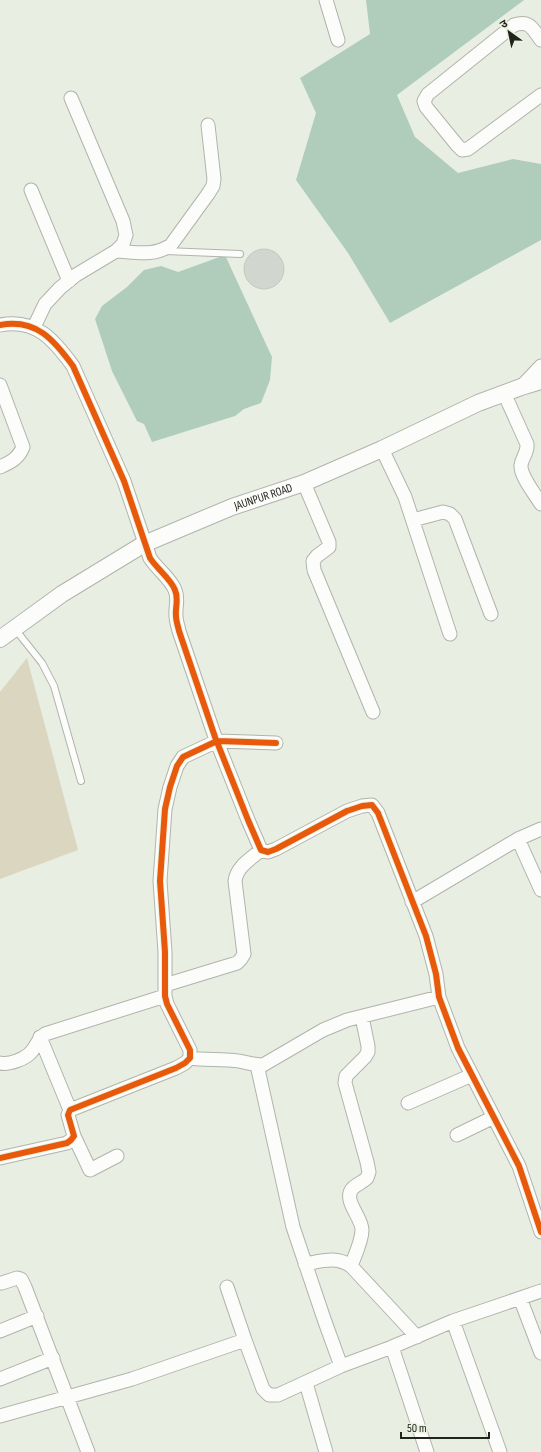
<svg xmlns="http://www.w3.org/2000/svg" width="541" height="1452" font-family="'Sofia Sans Condensed','Noto Sans Devanagari',sans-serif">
<rect width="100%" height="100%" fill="#e9eee3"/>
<path fill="#dad6c0" d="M27,658l51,192 -78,29v-187z"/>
<path fill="#b0cdbc" d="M366,0h158l-127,95 18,42 43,36 55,-14 28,5v76l-151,83 -42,-70 -52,-73 20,-67 -16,-35 70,-44z
M225,255l47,102 -2,23 -9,23 -17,6 -9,7 -83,26 -8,-18 -7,-3 -25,-50 -17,-52 7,-13 25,-19 17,-17 17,-4 17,6z"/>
<path fill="#d1d6ce" stroke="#c4c9c1" d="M244 269a20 20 0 1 1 40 0a20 20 0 1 1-40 0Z"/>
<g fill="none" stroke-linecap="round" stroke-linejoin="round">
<defs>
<path id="service" d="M165,251l75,3
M15,629l27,34 12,23 27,95"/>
<path id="minor" d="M326,0l12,40
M541,40c-9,-12 -11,-20 -27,-15l-86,69 -4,7 2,6 31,38 5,5 6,-1 73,-54
M31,190l38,91
M116,251c19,1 38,6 55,-6l37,-51 5,-8 1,-7 -6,-54
M0,325c36,-7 54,15 73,41l51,115 26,77c7,11 21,21 25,32 4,9 0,17 1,26 0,5 2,10 3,15l36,106 33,83 13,30 7,2 8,-3 71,-38 15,-5 10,-1 6,8 48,123 10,38 3,23 19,51 61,118 22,66
M34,327l11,-23 15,-16 16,-13 40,-24 7,-7 3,-9 -3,-14 -52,-123
M0,385l23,62c-5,12 -12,15 -23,20
M521,387l20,-21
M504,393l23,51c1,9 -5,13 -6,21 -1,11 14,29 20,39
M382,449l23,48 45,137
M304,483l25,59v5l-12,9 -4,5 1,9 59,142
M413,520l30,-8 7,2 5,5 36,95
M518,839l23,-10
M412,902l106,-63 23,51
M165,985l72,-22 4,-4 3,-5 -9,-73c2,-15 16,-22 26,-31
M40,1037l30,73
M190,1058c13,2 25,1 38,2 12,0 24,5 35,5l60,-35 24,-10 92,-23
M0,1063c9,2 26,-4 32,-12 5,-6 6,-12 13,-17l120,-38
M257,1065l36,162 31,92 17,47
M408,1103l64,-28
M457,1135l37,-18
M74,1136l16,34 27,-14
M0,1158l67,-15 4,-3 3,-4 -6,-21 2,-5 106,-42 9,-5 5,-5v-8l-23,-46 -2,-8v-44l-5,-71 5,-72 5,-22 7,-21 6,-9 34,-16 59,2
M305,1264c17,-3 31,-8 46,2l66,71
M351,1266c4,-11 11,-25 11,-36 0,-13 -19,-29 -10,-41 3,-4 11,-7 15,-11l2,-6 -2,-10 -22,-79 1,-7 19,-19 3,-5v-6l-6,-29
M0,1283h2l15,-5 4,1 4,8 63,165
M227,1287l18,53 18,49 6,6h9l63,-29 51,-19 61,-26 88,-30
M520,1298l21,55
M453,1321l47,131
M0,1331l37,-15
M392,1347l35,105
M0,1379l53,-21
M306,1383l20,69
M0,1416l132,-37 113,-39"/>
<g id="tertiary">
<path id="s1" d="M0,639l62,-45 82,-50 88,-37 72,-24 78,-34 96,-46 43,-16 20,-6"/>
</g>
</defs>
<use href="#service" stroke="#b0b4ac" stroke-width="8"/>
<use href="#minor" stroke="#b0b4ac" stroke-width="15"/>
<use href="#tertiary" stroke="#b0b4ac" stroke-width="18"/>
<use href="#service" stroke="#fcfcfb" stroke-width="6"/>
<use href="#minor" stroke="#fcfcfb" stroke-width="13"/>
<use href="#tertiary" stroke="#fcfcfb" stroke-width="16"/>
<defs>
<path id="cycleway" d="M0,325c36,-7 54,15 73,41l51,115 26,77c7,11 21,21 25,32 4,9 0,17 1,26 0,5 2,10 3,15l36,106 33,83 13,30 7,2 8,-3 71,-38 15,-5 10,-1 6,8 48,123 10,38 3,23 19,51 61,118 22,66
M0,1158l67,-15 4,-3 3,-4 -6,-21 2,-5 106,-42 9,-5 5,-5v-8l-23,-46 -2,-8v-44l-5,-71 5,-72 5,-22 7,-21 6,-9 34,-16 59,2"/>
</defs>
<use href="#cycleway" stroke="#eaf2df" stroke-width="8"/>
<use href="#cycleway" stroke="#e8590c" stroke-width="6"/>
</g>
<g text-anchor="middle" stroke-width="3" stroke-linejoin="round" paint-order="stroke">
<g font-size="12" fill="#21231c" stroke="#eaf2df">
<text dy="4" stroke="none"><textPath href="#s1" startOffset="301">JAUNPUR ROAD</textPath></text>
</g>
</g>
<g transform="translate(509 32) rotate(327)" stroke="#eaf2df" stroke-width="3" paint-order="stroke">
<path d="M0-3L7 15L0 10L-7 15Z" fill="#21231c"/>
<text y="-6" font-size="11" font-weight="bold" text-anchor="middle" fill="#21231c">उ</text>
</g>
<path d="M401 1432v6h88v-6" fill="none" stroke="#21231c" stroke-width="2"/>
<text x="407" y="1432" font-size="12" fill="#21231c" stroke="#eaf2df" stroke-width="3" paint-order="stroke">50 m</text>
</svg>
